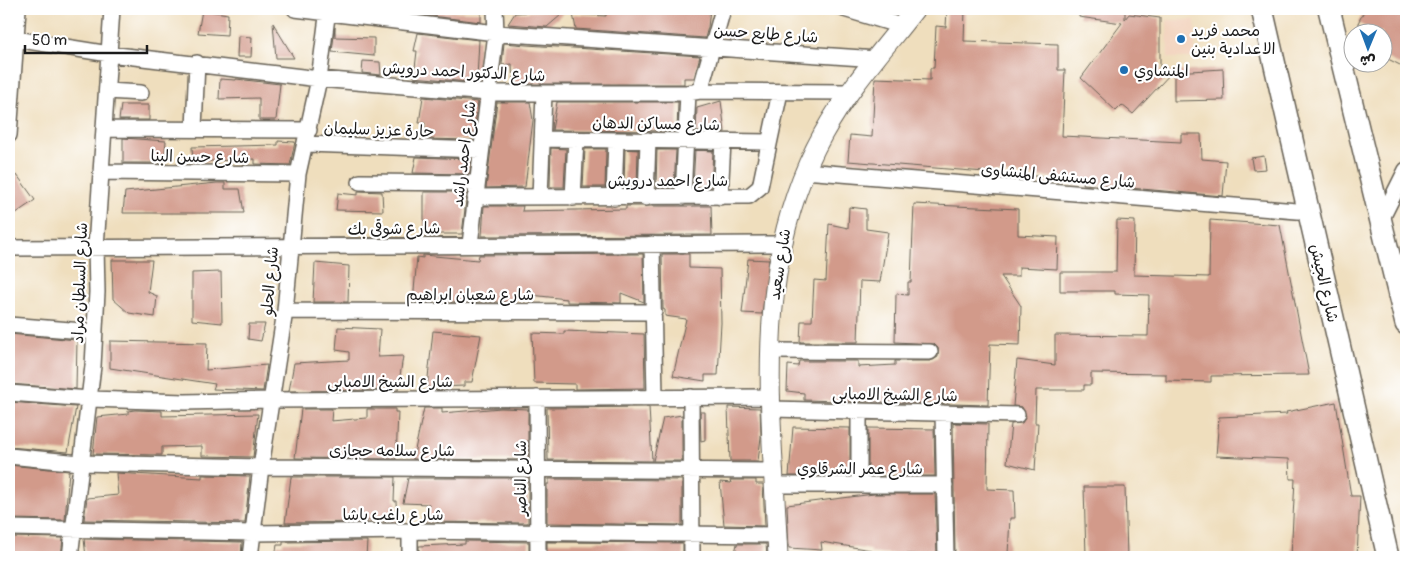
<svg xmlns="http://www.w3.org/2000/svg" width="1415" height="566" font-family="Pangolin,'Playpen Sans Arabic',sans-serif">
<rect width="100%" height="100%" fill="#fff"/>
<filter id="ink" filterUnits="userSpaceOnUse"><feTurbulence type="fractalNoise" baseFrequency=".02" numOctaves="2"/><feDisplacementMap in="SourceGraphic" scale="10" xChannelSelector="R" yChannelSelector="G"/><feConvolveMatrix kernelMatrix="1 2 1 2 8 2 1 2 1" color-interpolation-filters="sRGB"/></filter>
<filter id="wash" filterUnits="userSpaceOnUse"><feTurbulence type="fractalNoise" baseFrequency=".0096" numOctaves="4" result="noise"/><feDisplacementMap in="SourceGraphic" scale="20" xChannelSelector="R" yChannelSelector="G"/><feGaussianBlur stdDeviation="1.12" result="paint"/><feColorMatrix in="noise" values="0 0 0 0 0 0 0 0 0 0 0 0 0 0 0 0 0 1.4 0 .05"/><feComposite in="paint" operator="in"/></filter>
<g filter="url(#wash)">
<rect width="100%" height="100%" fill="#efdebd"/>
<path fill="#f3d4bf" d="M1167,20h28v38h-27z"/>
<g id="blocks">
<path fill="#d29a8a" d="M568,9l-21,18 -39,-3 7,-11z
M606,9h104l-2,18 -3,11 -129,-9 -3,-15 33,2z
M947,9h18l-1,32 94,3v26h7l-3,66 119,6v-8h20l1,25 24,2 -3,35 -140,-12 1,-4 -236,-19 2,-26 22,2 3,-59 55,2v-12h4l2,-42 10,1z
M1079,9h46v10l4,-5 31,4v55l12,-1 -39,42 -11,-9 -6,6 -35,-33 41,-55 -43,-6z
M1365,9h41v59l-24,-12v-24h-15l2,-3 -11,-6z
M202,10l26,4 -1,21 -29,-2z
M414,11l67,1v10l-66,-8z
M273,23l21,35h-18z
M335,27v10l39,1v18l-42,-4z
M418,33l61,7 -2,39 3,-6 -1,10 -65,-6 3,-26h-3z
M238,36l14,1 -1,20h-14z
M504,43l22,2 174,11 -6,22h-10v6h-171l-1,-20 -10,1z
M363,61l17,1 1,13 -19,-2z
M1223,69l1,31 -50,1v-29z
M220,79l16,1v-1l44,5 -4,36h-17v-22l-40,1z
M423,97l55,5 -5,38 -48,-1v-16h-6z
M721,101l4,31h-29l1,-24z
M497,102h33l3,18 -8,67 -39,1z
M557,102h121l-1,29 -125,-1z
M121,105h28v15h-30z
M123,138l43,3 -2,22h-41z
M278,141l17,1 -5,23 -35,-1v-5l-62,3 -1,-15 86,-2z
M551,148l15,1 -2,38h-14z
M585,149h21l-1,38h-22z
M625,149l13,1 -1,37h-13z
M657,150h19l-2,37h-18z
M695,150l18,1 -2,36h-18z
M1264,156l2,13 -13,1 -2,-12z
M416,157l55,2 -2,15 -56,-1z
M17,175l18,25 -26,18v-37z
M217,183h8v6h15l4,24h-121l2,-21z
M358,191l24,1 1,19 -47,-1 2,-17 20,2z
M424,192h43l-5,42h-38z
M914,204l104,5v26l40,2 -1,32 -38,-2v9h-18l20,30 -1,39 -30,-1 -2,61 -184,-5v-7l-17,-2 1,-26 10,1 1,-5h59v6l37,-2v-4h35l8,-4v-9l-4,-4 -39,-2 1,-48 12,1v-13h3z
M484,206h39l-1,5 104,-2v-3h85l1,29 -230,1z
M849,207l17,2v20l22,3 -8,50 -20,-1 -2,61h-58l1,-21h11l2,-41 12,1 3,-57 19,4z
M1117,220l18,1 -1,54 75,2 1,-57 70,5 29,150 -98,1v6l-45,-1v-7l-75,-1v12h-7v5h-48l-1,33h3l-3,47 -28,-7 4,-39 11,-1 4,-7 -4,-9 -9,-1 4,-46 38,5v-30l93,1 1,-41 -34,-1v-3h-55v-19h56z
M643,254l1,48 -23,-9v10l-54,-1v-3l-54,-6 1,8 -13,1h-88l4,-45 6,1v-3l55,5 1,-5z
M662,254h27v14l31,1 1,54 -3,52h-13v6l-32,-5 13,-57 -21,-3v-6l-2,-1z
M748,259l21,1 -7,54 -20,-1z
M112,260h40l-4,32 9,4 -2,21 -26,-4 -16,-14z
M315,263l34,3 -1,36h-35z
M221,272l1,51 -30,-3v-47z
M249,324h16l-4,17 -13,-2z
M338,327l42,2 -2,28 25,-1 -5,34 -109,1 5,-28 55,-3v-8l-13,-2z
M433,331l48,4 -9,47h-8v4l-25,1 1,3h-12l1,-3h-2z
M564,331l80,3 1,54 -70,1v-5l-41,-1 -2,-50 32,1z
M9,334l68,6 -1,49 -67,-5z
M110,341l97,2 -1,27 61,-5 -4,26 -50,-2 2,-5 -105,-16z
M9,402l67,5 -8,45 -59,-5z
M1336,402l15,94h9l-3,61h-66l4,-78h-5l-1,-20 -73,-3 3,-39 68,-3 -1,-2z
M649,407l3,54 -104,-1 -1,-52z
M728,407l32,1 1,29 -3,24h-28z
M424,408h18v5l59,-5 27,1v51l-115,-1z
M301,409h31l-1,12 36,-3v-9h28v3h3l-2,47 -101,-1z
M135,410l27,1v5l96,-2 -5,43 -51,-1v-10l-40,1v8l-69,-1 4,-37 31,-3v-3z
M700,412h5v28l-4,1z
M682,415v46h-29l10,-43z
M953,423l35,1 -1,65 27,1 1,28h-5l-2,36 -53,-1z
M793,427l57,1v48h-61z
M868,428l66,1 1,47h-67z
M9,465l60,6 -4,49 -56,-1z
M116,473l86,5v-3l48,1 -5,47 -161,-3 3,-22 31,-3z
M291,477h104l-1,24h2l1,21 -30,-2v2l-82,1z
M408,478h111l-1,2 10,1v42l-102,-1 3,-18 -26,-1z
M549,479l133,1v45l-135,-2v-39h2z
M730,480h26v4h7l2,42 -41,-1 -4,-43 11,1z
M1084,487h41l2,70 -41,-1z
M874,494h61l2,61 -66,-2v-3l-50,-8 1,8 -33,-2 -2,-43z
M9,537l54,1 -2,19 -52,-1z
M84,539l158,3 -1,15h-155z
M367,541l-1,16h-91l2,-12h6v-3z
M465,541l64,1v15h-110v-11l46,-2z
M547,542l136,1v14h-136z
M737,544h29l1,13h-33z"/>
</g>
</g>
<g filter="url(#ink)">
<use href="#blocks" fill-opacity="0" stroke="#666054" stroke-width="1"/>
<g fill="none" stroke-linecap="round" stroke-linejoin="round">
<defs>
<path id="minor" d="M295,9l201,24 381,26
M844,9l57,17
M9,38l100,16 210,25 169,14h200l12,-2 149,1
M107,91l34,2
M700,91l23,-82
M194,128l3,-65
M104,129l205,1
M9,135l9,-126
M542,139l227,3
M306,144l175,6
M804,171l505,41
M101,172l197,2
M360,182l117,1
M475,197l274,-1 11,-9 20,-95
M540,197l4,-104
M683,197l5,-104
M720,197l3,-55
M573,198l3,-59
M614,198l2,-58
M646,198l2,-58
M1381,220l25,-50
M470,244l26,-211 -1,-24
M652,244l3,153
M9,248l771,-4
M285,311l369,1
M9,325l86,7
M772,351l158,1
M9,393l81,6 95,3 86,-2 501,-3
M691,397l1,160
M537,398l1,159
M772,409l245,6
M859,411v74
M943,413l3,144
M9,456l71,7 181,4 514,4
M776,485h169
M9,528l244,5 157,-2 367,4
M70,557l23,-191 4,-74 -1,-45 16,-238
M250,557l11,-90 24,-156 13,-137 21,-95 9,-70
M410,557v-26"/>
<path id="tertiary" d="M778,557c-6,-143 -28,-292 45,-423 25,-45 60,-84 92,-125"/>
<path id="secondary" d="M1262,9l126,548
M1329,9l77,315"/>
</defs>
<use href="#minor" stroke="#666054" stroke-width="18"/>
<use href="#tertiary" stroke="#666054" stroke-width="21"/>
<use href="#secondary" stroke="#666054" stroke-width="24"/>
<use href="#minor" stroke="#fff" stroke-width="15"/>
<use href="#tertiary" stroke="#fff" stroke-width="19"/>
<use href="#secondary" stroke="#fff" stroke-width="21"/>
</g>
</g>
<g fill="#1f6fb2" stroke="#fff" stroke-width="2">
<circle cx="1181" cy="39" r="5"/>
<circle cx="1124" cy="70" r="5"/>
</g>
<g text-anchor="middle" stroke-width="4.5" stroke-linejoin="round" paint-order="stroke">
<g font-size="16" fill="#1c1c1c" stroke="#fff" text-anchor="start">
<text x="1191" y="36">محمد فريد<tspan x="1191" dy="18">الاعدادية بنين</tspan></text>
<text x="1134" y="76">المنشاوي</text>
</g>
<g font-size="16" fill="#1c1c1c" stroke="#fff">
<text transform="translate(766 33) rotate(4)" y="6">شارع طايع حسن</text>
<text transform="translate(464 71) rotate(3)" y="6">شارع الدكتور احمد درويش</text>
<text transform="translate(656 123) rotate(1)" y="6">شارع مساكن الدهان</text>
<text transform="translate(379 129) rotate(2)" y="6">حارة عزيز سليمان</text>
<text transform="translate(463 154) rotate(-83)" y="6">شارع احمد راشد</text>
<text transform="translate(200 156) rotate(1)" y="6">شارع حسن البنا</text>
<text transform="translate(1058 175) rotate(5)" y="6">شارع مستشفى المنشاوى</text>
<text x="668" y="186">شارع احمد درويش</text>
<text transform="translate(394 228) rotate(-1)" y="6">شارع شوقى بك</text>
<text transform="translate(779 264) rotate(-81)" y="6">شارع سعيد</text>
<text transform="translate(269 281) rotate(-85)" y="6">شارع الحلو</text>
<text transform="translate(79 283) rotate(-88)" y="6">شارع السلطان مراد</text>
<text transform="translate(1325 283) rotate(77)" y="6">شارع الجيش</text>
<text x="470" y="300">شارع شعبان ابراهيم</text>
<text x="390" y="387">شارع الشيخ الامبابى</text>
<text transform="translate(895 394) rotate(1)" y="6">شارع الشيخ الامبابى</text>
<text x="392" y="456">شارع سلامه حجازى</text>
<text x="860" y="474">شارع عمر الشرقاوي</text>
<text transform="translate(520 478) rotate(-90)" y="6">شارع الناصر</text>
<text x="393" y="520">شارع راغب باشا</text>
</g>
</g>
<rect width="1415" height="566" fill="none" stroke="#fff" stroke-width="30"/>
<g transform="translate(1368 48) rotate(181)"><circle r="24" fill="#ffffff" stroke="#a4a4a4"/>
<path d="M0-4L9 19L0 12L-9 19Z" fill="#1f6fb2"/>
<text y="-8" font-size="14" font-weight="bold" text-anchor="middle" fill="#1c1c1c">ش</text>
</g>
<path d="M25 45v8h122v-8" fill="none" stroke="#1c1c1c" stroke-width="2.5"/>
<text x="32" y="45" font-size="15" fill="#1c1c1c" stroke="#ffffff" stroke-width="4" paint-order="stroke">50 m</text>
</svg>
